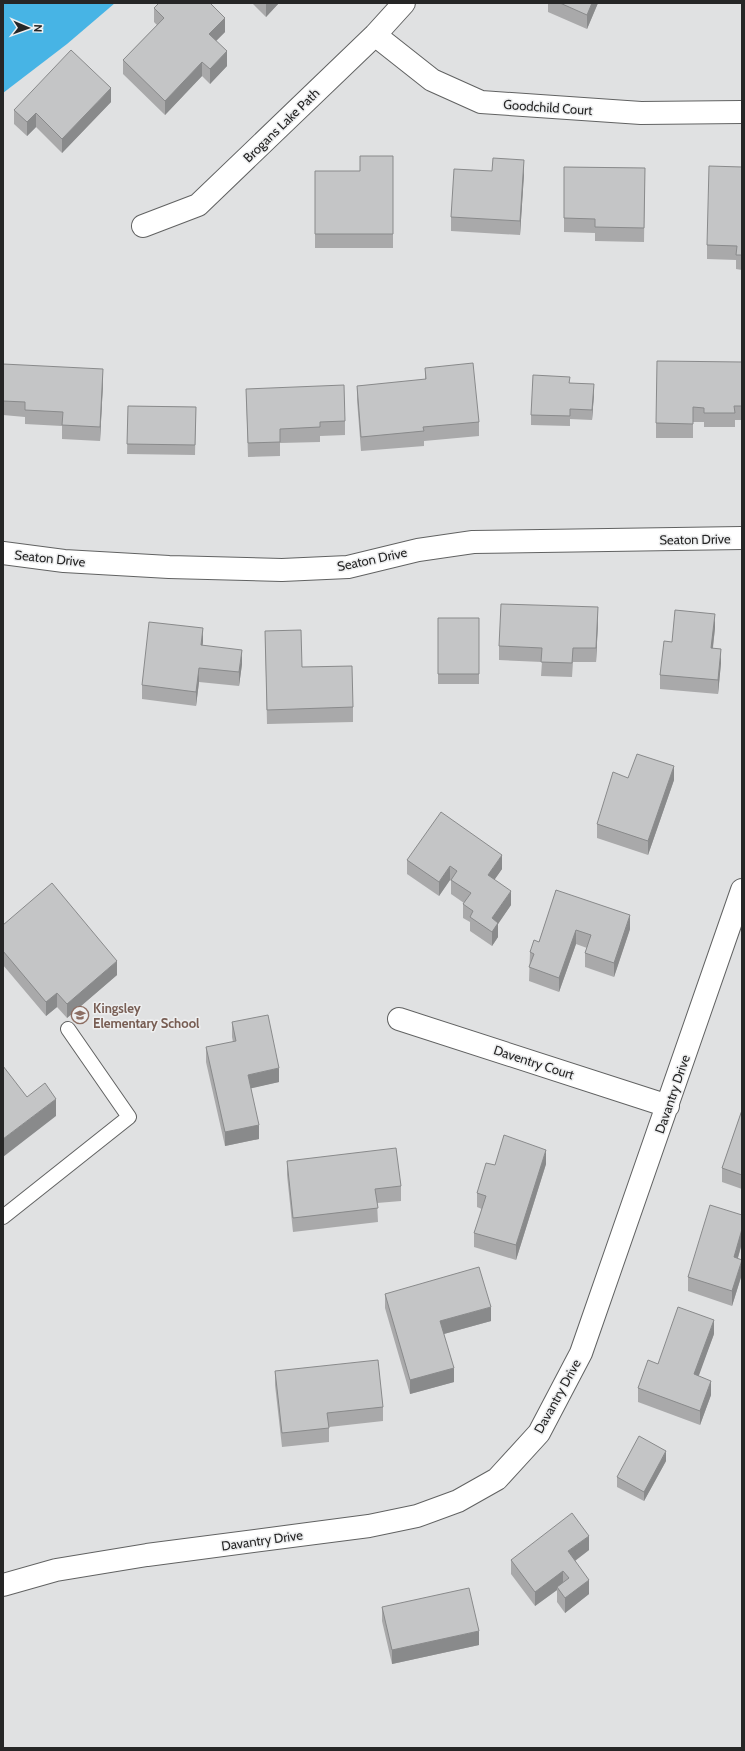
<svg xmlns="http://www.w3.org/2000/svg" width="745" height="1751" font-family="Cabin,sans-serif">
<rect width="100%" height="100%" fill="#e0e1e2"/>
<path fill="#47b4e5" d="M3,3h112l-48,41 -64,49z"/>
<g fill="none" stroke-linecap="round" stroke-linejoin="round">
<defs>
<path id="lane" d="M3,1217l126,-100 -61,-88"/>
<path id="street" d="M375,35l57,45 49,22 160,11 101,-1
M143,226l55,-21 177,-170 29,-32
M3,553l61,8 105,6 113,3 66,-3 70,-17 55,-8 269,-4
M399,1019l269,87
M3,1585l53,-15 91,-15 222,-29 48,-10 41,-15 39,-22 42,-46 42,-80 161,-463"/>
</defs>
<use href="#lane" stroke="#616262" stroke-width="16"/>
<use href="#street" stroke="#616262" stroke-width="24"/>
<use href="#lane" stroke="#fff" stroke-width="14"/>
<use href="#street" stroke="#fff" stroke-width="22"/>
</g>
<path fill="#a9a9aa" d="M252,3h27l-13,14z
M548,3h50l-11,26 -39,-17z
M154,8l71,24 -9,9 11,25 -17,18 -8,-8 -37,39 -42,-41v-14l34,-35 -3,-3z
M111,102l-49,51 -26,-26 -9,9 -13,-12v-14z
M393,156v92h-78v-77h45z
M564,167l81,1 -1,74 -49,-1v-8l-31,-1z
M742,167v103l-6,-1v-9l-29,-1v-14z
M524,174l-4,61 -69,-4v-14z
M742,362v58h-7v7h-31v-5h-11v16h-37v-15z
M3,364l100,19 -3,58 -38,-2v-13l-37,-2v-7l-22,-2z
M425,368l54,54v14l-55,5v5l-63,5 -4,-51v-14l68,-6z
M570,383l24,11 -2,26 -22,-1v7l-39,-1v-10z
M246,389l99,32v14l-25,1v6l-40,1v13l-32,1z
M128,406l68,1 -1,48 -68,-1z
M438,618h41v66h-41z
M598,622l-2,40h-23l-1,15 -31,-1 1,-14 -43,-2v-14z
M715,628l-2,20 8,15 -3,31 -58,-5v-14l12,-33z
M265,631l37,36 51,40v15l-86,2z
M203,642l-1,3 40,19 -3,22 -40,-4 -3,24 -54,-7v-14z
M628,778l46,2 -26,75 -51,-17v-14z
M407,860l95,9 -8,11 17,25 -13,18v14l-6,9 -22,-15v-9l-7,-4v-14l1,-1 -13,-9v-13l-1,-1 -11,16 -32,-22z
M556,890l74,39 -16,48 -29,-10v-14l2,-5 -11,-4 -17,48 -30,-11 1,-29 9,-10z
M3,925l114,50 -50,43 -10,-11 -11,9 -43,-51z
M232,1022l47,60 -28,6 8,51 -34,7 -19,-84v-15l27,-5 -1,-5z
M742,1110v79l-20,-7v-14z
M287,1161l114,25v15l-24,2 1,19 -85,10 -6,-57z
M546,1164l-30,96 -42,-13v-14l8,-24 -5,-2v-14l18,-28z
M742,1215v28l-4,15 4,16 -10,32 -44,-15v-14z
M385,1294l106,27 -47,13 10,48 -44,12 -25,-86z
M714,1334l-16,42 13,19 -11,30 -62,-23v-14z
M275,1371l108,36v14l-54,6v15l-47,5 -7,-62z
M666,1461l-22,40 -27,-14v-10z
M589,1550l-14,11 14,33 -24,19 -8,-11v-12l-22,16 -24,-32v-14z
M382,1607l97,38 -87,19 -10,-43z"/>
<path fill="#898a8b" d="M266,3h13l-13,14z
M592,3h6l-11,26v-14z
M225,18v14l-16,16v-14z
M227,51v15l-17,18v-15z
M202,62v14l-37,39v-14z
M111,88v14l-49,51v-14z
M36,113v14l-9,9v-14z
M524,160v14l-4,61v-14z
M103,369v14l-3,58v-14z
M594,384v10l-2,26v-10z
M598,607v15l-2,40v-14z
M715,614v14l-4,34v-14z
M203,628v14l-2,17v-14z
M721,649v14l-3,31v-14z
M242,650v14l-3,22v-14z
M199,668v14l-3,24v-14z
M674,766v14l-26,75v-14z
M502,855v14l-14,20v-14z
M450,866v14l-11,16v-14z
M511,891v14l-19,28v-15z
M630,915v14l-16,48v-14z
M498,923v14l-6,9v-14z
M576,930v14l-17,48v-14z
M117,961v14l-50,43v-14z
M57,993v14l-11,9v-14z
M279,1068v14l-31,7v-14z
M56,1099v17l-53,41v-18z
M259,1125v14l-34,7v-14z
M546,1150v14l-30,96v-15z
M742,1229v14l-8,28v-14z
M742,1260v14l-10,32v-15z
M491,1307v14l-51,14v-14z
M714,1320v14l-20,55v-15z
M454,1368v14l-44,12v-14z
M711,1381v14l-11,30v-14z
M666,1451v10l-22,40v-9z
M589,1536v14l-21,16v-15z
M563,1571v14l-6,2v3l-22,16v-14z
M589,1580v14l-24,19v-15z
M479,1631v14l-87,19v-14z"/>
<path fill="#c4c5c6" stroke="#898a8b" d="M159,3h51l15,15 -16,16 18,17 -17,18 -8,-7 -37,39 -42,-41 41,-42 -10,-10z
M560,3h32l-5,12z
M71,50l40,38 -49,51 -26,-26 -9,9 -13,-12z
M360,156h33v78h-78v-63h45z
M493,158l31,2 -4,61 -69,-4 3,-48 38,2z
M709,166l33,1v88h-6l1,-9 -30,-1z
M564,167l81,1 -1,60 -49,-1v-8l-31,-1z
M657,361l85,1v44h-8l1,7h-31v-5l-11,-1v17l-37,-1z
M473,363l6,59 -56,5 1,4 -63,6 -4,-51 69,-7 -1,-11z
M3,364l100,5 -3,58 -38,-2 1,-13 -38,-2v-8l-22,-1z
M533,375l37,2 -1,6 25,1 -2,26 -22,-1v7l-39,-1z
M344,385l1,36 -25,1v5l-40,2v13l-32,1 -2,-54z
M128,406l68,1 -1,38 -68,-1z
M501,604l97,3 -2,41h-23l-1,15 -31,-1 1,-14 -43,-2z
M675,610l40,4 -4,34 10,1 -3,31 -58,-5 4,-34 8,1z
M438,618h41v56h-41z
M149,622l54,6 -2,17 41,5 -3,22 -40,-4 -3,24 -54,-7z
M301,630l1,37 50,-1 1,41 -86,3 -2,-79z
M637,754l37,12 -26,75 -51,-17 16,-52 15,6z
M441,812l61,43 -14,20 23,16 -19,27 6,5 -6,9 -22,-15 3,-6 -10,-7 8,-11 -20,-13 6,-9 -7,-5 -11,16 -32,-22z
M52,883l65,78 -50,43 -10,-11 -11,9 -43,-51v-26z
M556,890l74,25 -16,48 -29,-10 6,-18 -15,-5 -17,48 -30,-11 5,-13 -4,-2 4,-12 5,2z
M268,1015l11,53 -31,7 11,50 -34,7 -19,-85 30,-6 -4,-19z
M3,1066l24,31 18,-14 11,16 -53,40z
M742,1110v65l-20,-7z
M504,1135l42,15 -30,95 -42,-12 12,-37 -9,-3 9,-30 9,2z
M396,1148l5,38 -26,3 3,19 -85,10 -6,-57z
M710,1205l32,10v14l-8,28 8,3 -10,31 -44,-14z
M479,1267l12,40 -51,14 14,47 -44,12 -25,-86z
M678,1307l36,13 -20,54 17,7 -11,30 -62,-23 10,-28 10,4z
M378,1360l5,47 -56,6 2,15 -47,5 -7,-62z
M639,1436l27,15 -22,41 -27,-15z
M572,1513l17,23 -21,15 21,29 -24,18 -8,-11 12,-9 -6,-7 -28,21 -24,-32z
M469,1588l10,43 -87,19 -10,-43z"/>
<defs>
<symbol id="school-ring" viewBox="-11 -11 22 22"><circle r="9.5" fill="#eeeff0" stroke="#8d6e63" stroke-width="1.5"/><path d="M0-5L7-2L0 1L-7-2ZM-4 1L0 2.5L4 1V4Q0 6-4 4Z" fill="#8d6e63"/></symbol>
</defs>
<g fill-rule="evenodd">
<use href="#school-ring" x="70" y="1005" width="20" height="20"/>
</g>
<g text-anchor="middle" stroke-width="3" stroke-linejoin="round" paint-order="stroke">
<g font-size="13" fill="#262626" stroke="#eeeff0">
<text transform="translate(548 107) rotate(4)" y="5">Goodchild Court</text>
<text transform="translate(281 125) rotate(-44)" y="5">Brogans Lake Path</text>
<text transform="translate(695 539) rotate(-1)" y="5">Seaton Drive</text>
<text transform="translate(50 558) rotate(6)" y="5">Seaton Drive</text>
<text transform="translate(372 559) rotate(-12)" y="5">Seaton Drive</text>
<text transform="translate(534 1062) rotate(18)" y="5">Daventry Court</text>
<text transform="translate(672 1094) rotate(-71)" y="5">Davantry Drive</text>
<text transform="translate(557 1396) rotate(-61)" y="5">Davantry Drive</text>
<text transform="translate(262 1540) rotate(-8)" y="5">Davantry Drive</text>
</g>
<g font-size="13" font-weight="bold" fill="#785e54" stroke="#eeeff0" text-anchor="start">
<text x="93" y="1013">Kingsley<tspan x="93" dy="15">Elementary School</tspan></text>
</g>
</g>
<rect width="745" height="1751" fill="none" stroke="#262626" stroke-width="8"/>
<g transform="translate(28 28) rotate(92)" stroke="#eeeff0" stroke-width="3" paint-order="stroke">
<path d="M0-3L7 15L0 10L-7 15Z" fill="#262626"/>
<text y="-6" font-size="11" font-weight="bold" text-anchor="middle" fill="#262626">N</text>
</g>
</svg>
